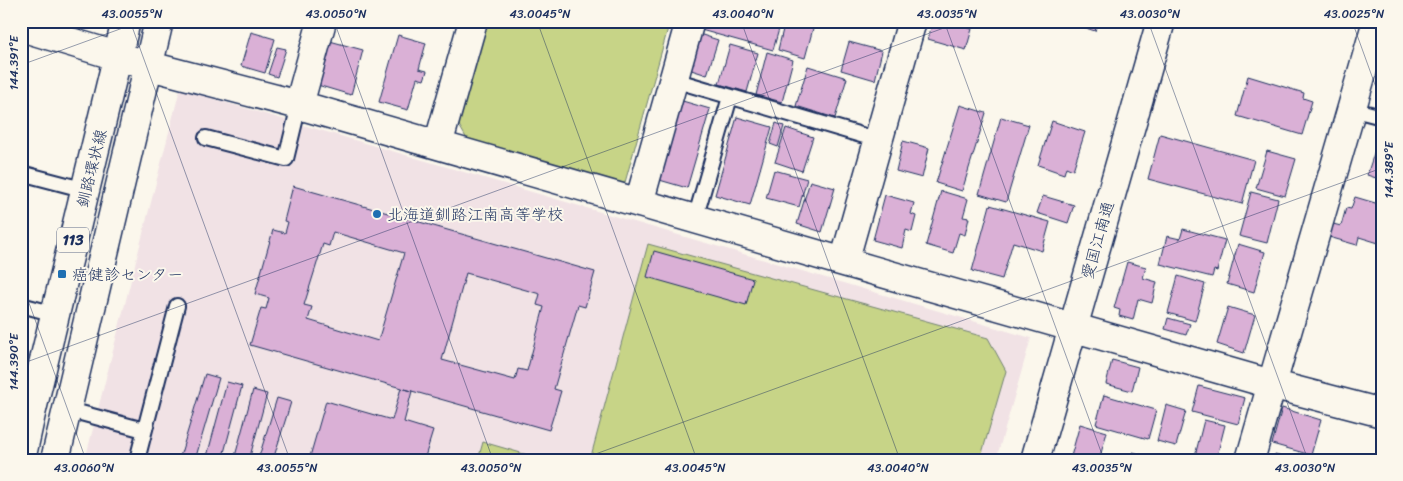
<svg xmlns="http://www.w3.org/2000/svg" width="1403" height="481" font-family="Sriracha,'Klee One',sans-serif">
<rect width="100%" height="100%" fill="#fbf7ec"/>
<filter id="ink" filterUnits="userSpaceOnUse"><feTurbulence type="fractalNoise" baseFrequency=".02" numOctaves="2"/><feDisplacementMap in="SourceGraphic" scale="10" xChannelSelector="R" yChannelSelector="G"/><feConvolveMatrix kernelMatrix="1 2 1 2 8 2 1 2 1" color-interpolation-filters="sRGB"/></filter>
<g filter="url(#ink)">
<path fill="#f1e2e5" d="M180,89l851,249 -35,122h-911z"/>
<path fill="#c7d487" stroke="#718272" d="M485,21h185l-46,165 -156,-45 -12,-21z
M648,244l340,94 18,33 -26,89h-390z
M483,442l62,18h-67z"/>
<path fill="#dab0d6" stroke="#1b2f5e" fill-rule="evenodd" d="M704,21h74l3,1 -8,28 -72,-20z
M785,21h30l-10,37 -27,-8z
M933,21h11l28,8 -6,21 -38,-11z
M1071,21h27l-3,10 -24,-8z
M251,32l24,7 -10,34 -24,-7z
M696,33l22,7 -11,35 -22,-7z
M398,35l28,8 -7,26 8,2 -3,9 -7,-2 -9,32 -29,-8z
M326,40l37,10 -12,45 -37,-11z
M849,42l33,9 -7,29 -34,-10z
M730,45l28,8 -11,39 -28,-8z
M277,47l9,2 -9,28 -9,-3z
M767,52l26,8 -11,42 -26,-7z
M808,66l39,12 -12,40 -39,-12z
M1248,76l56,17 -1,5 9,3 -10,34 -65,-19z
M679,100l31,9 -23,79 -31,-9z
M960,105l26,8 -24,78 -26,-8z
M737,117l35,10 -22,78 -35,-10z
M1001,117l28,8 -23,77 -27,-8z
M1052,121l33,11 -12,38 -7,-3 -2,7 -26,-9z
M776,123l8,3 -6,21 -8,-3z
M786,128l27,9 -11,34 -27,-9z
M1160,134l94,26 -12,44 -94,-25z
M903,141l26,7 -7,30 -26,-7z
M1377,144l5,2v34l-15,-5z
M1267,151l29,8 -11,37 -29,-8z
M774,170l33,9 -8,28 -33,-9z
M810,181l25,7 -13,44 -25,-8z
M293,186l302,86 -10,35 -7,-2 -24,84 7,2 -12,39 -299,-85 11,-37 5,1 3,-11 -14,-4 18,-64 12,3 3,-11 -4,-1zM333,232l71,21 -26,88 -70,-21 4,-13 -8,-2 19,-61 6,2zM466,273l74,21 -3,11 7,2 -17,64 -9,-2 -3,11 -73,-20z
M941,191l27,8 -5,18 6,1 -4,17 -6,-2 -6,20 -27,-8z
M1251,192l27,7 -11,44 -28,-7z
M885,195l29,8 -3,11 5,2 -4,16 -6,-2 -4,18 -29,-8z
M1043,196l31,9 -6,18 -31,-10z
M1355,197l27,8v39l-23,-7 -2,8 -28,-8 4,-13 8,2 5,-18 5,1z
M990,205l60,17 -8,29 -29,-9 -11,37 -30,-8z
M1183,229l42,11 -8,31 -3,-1 -2,7 -52,-13 7,-28 13,3z
M1238,244l27,8 -11,40 -27,-8z
M654,251l99,28 -7,26 -99,-28z
M1127,262l19,5 -3,11 14,4 -5,21 -14,-4 -5,21 -14,-4 1,-6 -6,-2z
M1178,276l27,8 -10,37 -27,-8z
M1228,307l27,8 -11,38 -27,-9z
M1168,318l22,6 -4,11 -21,-6z
M1112,360l26,7 -6,24 -26,-7z
M205,374l14,4 -24,82h-16z
M227,382l15,4 -20,74h-16z
M1199,386l46,12 -7,26 -46,-12z
M401,388l11,3 -8,31 29,9 -9,29h-115l17,-59 66,19z
M253,390l14,4 -18,66h-15z
M1104,395l52,15 -8,29 -52,-15z
M277,398l14,4 -18,58h-15z
M1166,405l20,6 -10,35 -19,-5z
M1282,408l39,12 -10,35 -39,-11z
M1204,420l21,5 -9,35 -21,-4z
M1080,424l27,8 -8,28h-29z
M1133,452l26,8h-28z
M1275,455l17,5h-18z"/>
<g fill="none" stroke-linecap="round" stroke-linejoin="round">
<defs>
<path id="lane" d="M674,80l204,60
M1351,109l31,8
M206,138l80,21 13,-54
M21,173l65,17
M695,219l35,-122
M21,305l34,9
M66,409l78,21
M137,460l40,-154"/>
<path id="street" d="M21,27l129,39 149,39 545,157 427,122 111,29
M299,105l23,-84
M438,145l35,-124
M639,203l51,-182
M844,262l68,-241
M1035,460l126,-439
M1250,460l127,-439"/>
<path id="primary" d="M21,460l10,-46 95,-393
M55,460l104,-439"/>
</defs>
<use href="#lane" stroke="#1b2f5e" stroke-width="18"/>
<use href="#street" stroke="#1b2f5e" stroke-width="31"/>
<use href="#primary" stroke="#1b2f5e" stroke-width="31"/>
<use href="#lane" stroke="#fbf7ec" stroke-width="14"/>
<use href="#street" stroke="#fbf7ec" stroke-width="28"/>
<use href="#primary" stroke="#fbf7ec" stroke-width="28"/>
</g>
</g>
<path fill="none" stroke="#1b2f5e" stroke-width="1" stroke-opacity="0.45" d="M130,21l160,439M334,21l159,439M537,21l160,439M741,21l159,439M944,21l160,439M1148,21l160,439M1352,21l30,83M21,65l121,-44M21,281l65,179M21,364l942,-343M579,460l803,-292"/>
<g fill="#1f6fb2" stroke="#fbf7ec" stroke-width="2">
<circle cx="377" cy="214" r="5"/>
<rect x="57" y="269" width="10" height="10" rx="2.5"/>
</g>
<g text-anchor="middle" stroke-width="4" stroke-linejoin="round" paint-order="stroke">
<rect fill="#fbf7ec" stroke="#5e6b89" stroke-width="1" x="57" y="227.5" width="32" height="25" rx="4"/>
<g font-size="15" font-weight="bold" fill="#1b2f5e">
<text x="73" y="245">113</text>
</g>
<g font-size="16" fill="#1b2f5e" stroke="#fbf7ec">
<text transform="translate(91 168) rotate(-76)" y="6">釧路環状線</text>
<text transform="translate(1097 240) rotate(-74)" y="6">愛国江南通</text>
</g>
<g font-size="16" fill="#1b2f5e" stroke="#fbf7ec" text-anchor="start">
<text x="387" y="220">北海道釧路江南高等学校</text>
<text x="72" y="280">癌健診センター</text>
</g>
</g>
<rect width="1403" height="481" fill="none" stroke="#fbf7ec" stroke-width="55"/>
<rect x="28" y="28" width="1348" height="426" fill="none" stroke="#1b2f5e" stroke-width="2"/>
<g font-size="12" text-anchor="middle" fill="#1b2f5e">
<text x="132" y="18">43.0055°N</text>
<text x="336" y="18">43.0050°N</text>
<text x="540" y="18">43.0045°N</text>
<text x="743" y="18">43.0040°N</text>
<text x="947" y="18">43.0035°N</text>
<text x="1150" y="18">43.0030°N</text>
<text x="1354" y="18">43.0025°N</text>
<text transform="translate(14 63) rotate(-90)" y="4">144.391°E</text>
<text transform="translate(1389 170) rotate(-90)" y="4">144.389°E</text>
<text transform="translate(14 362) rotate(-90)" y="4">144.390°E</text>
<text x="84" y="472">43.0060°N</text>
<text x="287" y="472">43.0055°N</text>
<text x="491" y="472">43.0050°N</text>
<text x="695" y="472">43.0045°N</text>
<text x="898" y="472">43.0040°N</text>
<text x="1102" y="472">43.0035°N</text>
<text x="1305" y="472">43.0030°N</text>
</g>
</svg>
